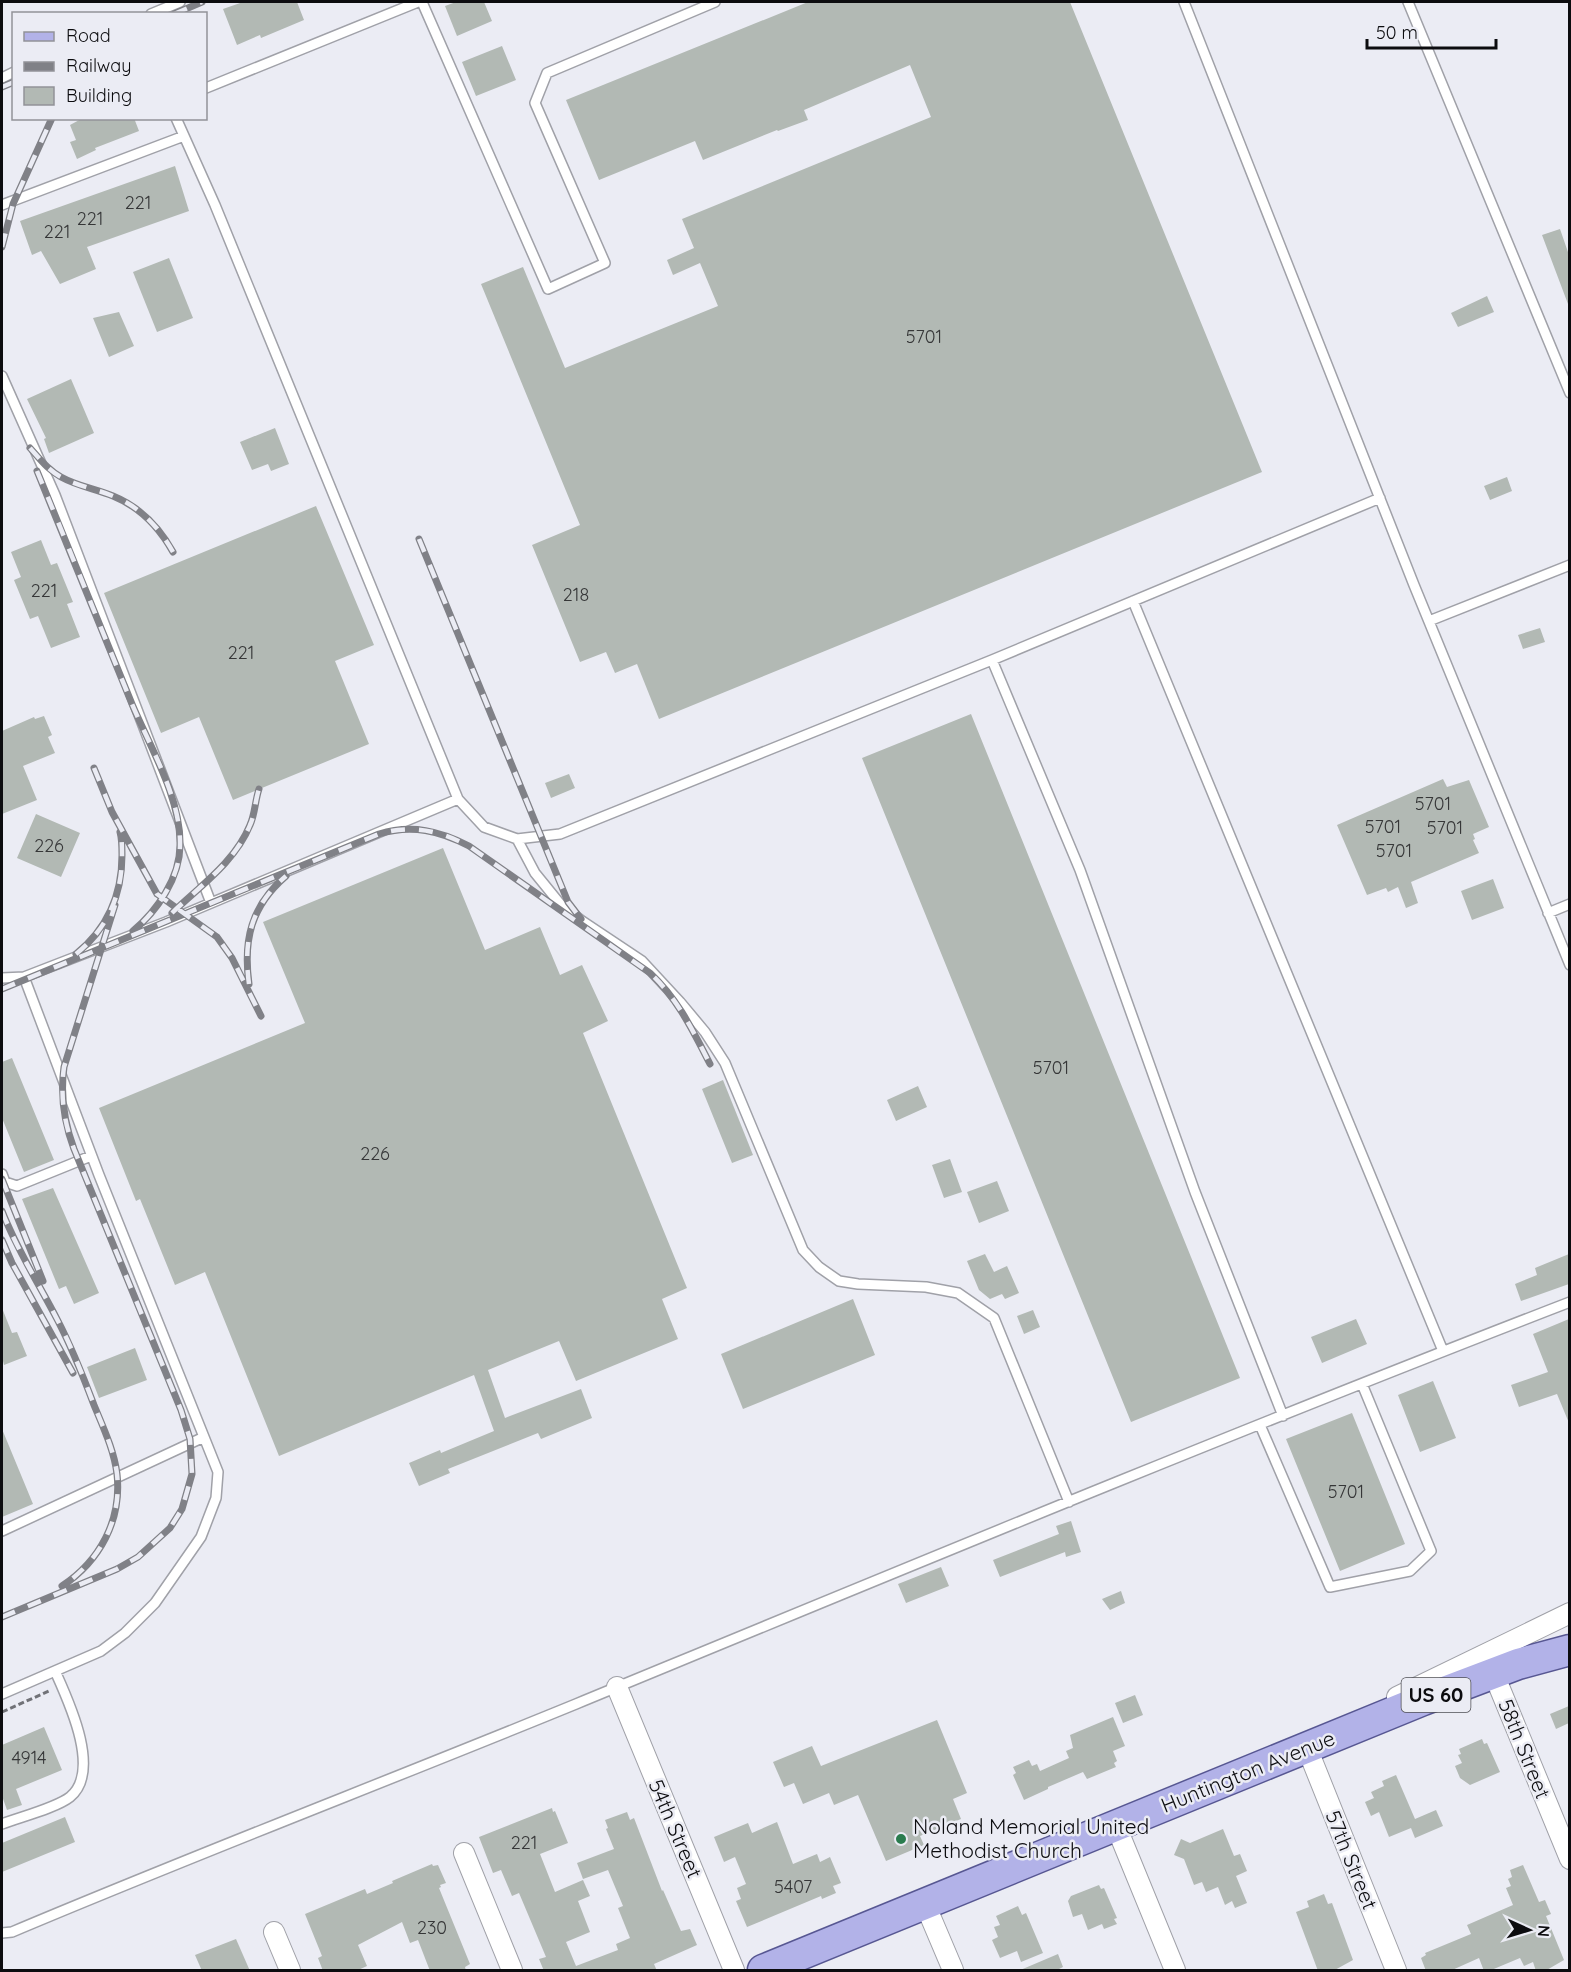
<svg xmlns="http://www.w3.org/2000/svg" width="1571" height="1972" font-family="Quicksand,sans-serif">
<rect width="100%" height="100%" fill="#ebecf4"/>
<path fill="#ebecf4" d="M2,2h74l-29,11 -33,1 -1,14 -11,5z"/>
<path fill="#b2b9b4" d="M243,2h54l7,18 -43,18 -1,-3 -23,10 -14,-36z
M456,2h28l8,19 -35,15 -12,-30z
M808,2h262l192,470 -603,247 -22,-55 -22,9 -9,-21 -26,10 -48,-117 48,-20 -99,-241 42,-17 42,101 153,-62 -18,-43 -27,12 -6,-15 27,-12 -12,-29 249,-102 -21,-52 -106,45 4,10 -30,11 -1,-1 -74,30 -8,-19 -96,39 -33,-80z
M502,46l14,34 -40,16 -14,-34z
M83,118h51l5,13 -44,17 1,2 -19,9 -7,-17 6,-2 -6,-15z
M175,166l14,45 -102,36 9,22 -36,15 -19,-33 -9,4 -12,-34z
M1560,229l9,26 -1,49 -26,-69z
M169,258l24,60 -36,14 -24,-60z
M1487,296l7,16 -36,15 -7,-14z
M119,312l15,34 -25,11 -16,-39z
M71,379l23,54 -45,20 -5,-14 2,-1 -19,-39z
M275,428l14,36 -18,7 -3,-7 -16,6 -12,-28z
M1507,477l5,14 -22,9 -6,-14z
M316,506l58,139 -39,16 34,83 -136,56 -34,-83 -38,16 -57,-140z
M41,540l10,25 6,-2 16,39 -6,2 13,33 -29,11 -13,-32 -8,3 -16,-39 7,-3 -10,-25z
M1540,628l5,14 -22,7 -5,-14z
M971,714l269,664 -109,44 -269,-664z
M44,716l8,19 -4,2 7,16 -32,13 14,34 -35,14v-83l32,-14 1,2z
M569,774l6,14 -24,10 -6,-15z
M1443,779l4,8 22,-7 20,47 -16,7 2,5 -2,1 6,13 -68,29 7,21 -12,5 -8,-21 -10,5 -2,-4 -19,7 -30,-70z
M36,814l44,19 -19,44 -44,-19z
M443,848l42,102 55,-23 20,48 22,-10 26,56 -25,12 104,255 -25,11 16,40 -102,42 -17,-40 -71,29 17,48 76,-29 11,29 -51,21 -3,-6 -90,36 2,4 -31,13 -10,-23 31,-13 1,3 53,-22 -20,-56 -195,81 -74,-184 -30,13 -35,-86 -4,2 -37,-93 206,-85 -42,-101z
M1493,879l11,29 -32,12 -11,-29z
M12,1058l42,102 -30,12 -22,-54v-56z
M723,1080l30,75 -21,8 -30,-74z
M918,1086l9,21 -31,14 -9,-21z
M950,1159l12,33 -18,6 -12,-33z
M997,1181l12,30 -30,12 -12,-31z
M53,1188l46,105 -25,11 -8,-18 -7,3 -37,-90z
M985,1254l9,18 13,-6 12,27 -14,6 -3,-5 -12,5 -11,-9 -12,-29z
M1569,1254v30l-48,17 -6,-17 22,-9 -2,-7z
M853,1299l22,56 -132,54 -22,-55z
M2,1308l10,25 5,-1 10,24 -23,9 -2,-8z
M1033,1310l7,17 -16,7 -7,-18z
M1356,1319l11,25 -45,19 -11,-26z
M1569,1319v104l-12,-29 -38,13 -8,-22 37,-13 -15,-38z
M135,1348l12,32 -48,18 -12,-31z
M1433,1381l23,57 -36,14 -22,-57z
M1352,1413l53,131 -65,27 -54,-132z
M2,1429l31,75 -31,13z
M1071,1521l10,31 -15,5 -1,-5 -65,25 -7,-17 66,-26 -3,-8z
M941,1567l8,19 -43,17 -8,-19z
M1121,1591l4,12 -15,7 -8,-11z
M1135,1695l8,20 -20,8 -8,-20z
M1569,1706v17l-13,6 -6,-15z
M1113,1717l12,29 -12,5 4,10 -3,2 2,4 -29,12 -4,-7 -35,15v2l-24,11 -11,-25 3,-2 -3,-6 16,-7 3,6 5,-2 3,7 29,-13 -3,-7 7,-3 -3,-13z
M937,1720l30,73 -14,6 8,20 -41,17 4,9 -38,16 -28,-66 -24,10 -5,-12 -26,11 -9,-21 -10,4 -11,-25 39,-16 9,20z
M44,1727l18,43 -46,19 6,16 -15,5 -5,-14v-51z
M1482,1739l2,5 3,-1 13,29 -30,13 -10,-7 -5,-12 7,-3 -4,-8 3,-1 -2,-5z
M1396,1775l19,44 21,-9 7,16 -28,12 -4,-10 -22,9 -10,-25 -8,4 -6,-14 9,-4 -3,-6 13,-6 -2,-5z
M552,1808l1,4 2,-1 13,32 -28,11 15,38 28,-12 7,16 -12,5 12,31 -24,10 10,24 42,-16 -2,-6 14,-6 -12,-30 5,-2 -15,-36 -25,9 -6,-16 37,-14 -8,-20 2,-1 -3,-8 22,-8 3,8 4,-2 28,73 1,-1 18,41 9,-2 7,16 -43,19 3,7h-113l-5,-12 7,-2 -27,-64 -7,3 -11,-26 -8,3 -14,-36z
M65,1817l10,25 -73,30v-29z
M777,1822l16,42 24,-10 3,8 10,-5 11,26 -8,3 3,7 -14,6 -1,-3 -74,31 -11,-26 5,-2 -4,-11 9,-4 -11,-27 -11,5 -10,-25 34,-14 4,10z
M1223,1829l11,27 6,-2 7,17 -11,5 11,27 -12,5 -3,-7 -7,4 -7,-18 -12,5 -4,-10 -8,3 -10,-26 -10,-4 7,-16 9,4z
M432,1864l1,2 5,-1 8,18 -6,2 1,2 -2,1 31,76 -5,3 1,4h-36l-12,-31 -8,3 -8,-21 -44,23 9,21 -11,5h-33l-5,-13 4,-2 -17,-42 60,-25 2,5 26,-11 -1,-2z
M1523,1865l16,37 6,-2 6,14 -5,2 18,44 -19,11h-9l-3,-9 -9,4 -4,-8 -31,13h-5l-5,-13 -29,13h-24l-5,-13 5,-3 -1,-2 46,-19 -4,-9 46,-20 -7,-17 5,-2 -3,-7 4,-2 -2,-7z
M1099,1885l2,4 3,-1 13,30 -3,1 3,5 -13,5 -2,-5 -14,6 -6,-16 -9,3 -5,-16 3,-5z
M1324,1894l4,10 4,-1 21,57 -20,11h-15l-22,-59 13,-5 -2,-6z
M1018,1906l4,9 4,-2 17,40 -22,9 -4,-11 -17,7 -8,-18 6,-3 -4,-10 6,-2 -4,-9z
M236,1939l14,32h-48l-7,-16z
M1058,1954l5,13 -8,4h-37z"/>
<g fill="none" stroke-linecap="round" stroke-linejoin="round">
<defs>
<path id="lane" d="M422,2l126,287 57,-26 -70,-160 12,-30 168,-71
M1184,2l230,583 156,380
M1408,2l162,391
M151,14l29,-12
M2,78l12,-6
M206,88l212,-86
M176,118l39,87 243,594 26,28 33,12 43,-5 432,-174 388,-162
M2,205l182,-69
M2,376l53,119 156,408
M1133,601l310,750
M1429,621l141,-56
M992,660l88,210 115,322 88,224
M517,839l18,34 26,32 21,16 60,40 38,41 25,30 20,31 78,187 16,17 20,14 19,3 68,3 32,6 36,25 75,184
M1548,913l22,-9
M2,978l22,-1 142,-55 292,-123
M2,1174l3,8 12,4 74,-30
M1260,1425l70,162 80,-16 21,-20 -69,-167
M2,1531l202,-94 -105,-262 -75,-198
M2,1694l99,-43 24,-18 30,-30 46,-66 15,-39 2,-26 -14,-35
M2,1824c18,-7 54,-16 68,-27 32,-26 -2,-97 -15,-126
M2,1933l10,-1c187,-79 376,-151 564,-228 330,-136 660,-273 994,-402"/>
<path id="street" d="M1493,1672l77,187
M617,1687l117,283
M1397,1697l173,-84
M1316,1743l-9,5 89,222
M1116,1826l59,144
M464,1853l48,117
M925,1904l28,66
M274,1932l16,38"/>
<path id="primary" d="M763,1970l660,-270 95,-36 52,-14"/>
</defs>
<use href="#lane" stroke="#a0a1a8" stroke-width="12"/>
<use href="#street" stroke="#a0a1a8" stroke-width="22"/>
<use href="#primary" stroke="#575792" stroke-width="33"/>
<path stroke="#717277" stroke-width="3" stroke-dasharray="6 3" stroke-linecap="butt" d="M2,1712l47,-21"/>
<use href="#lane" stroke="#fff" stroke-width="9"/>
<use href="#street" stroke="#fff" stroke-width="20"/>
<use href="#primary" stroke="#b2b2e8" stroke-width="30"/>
<defs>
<path id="rail" d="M174,14l28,-12
M2,87l12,-5
M2,247l11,-43 39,-86
M30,448c10,11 18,22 31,29 16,9 35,12 52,19 27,11 46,31 60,56
M37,471c32,77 63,155 95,233 18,43 49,94 48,141 0,33 -23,66 -47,86
M419,539l149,363 13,17
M94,768l18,44 45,82 60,43 15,21 29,58
M172,913c28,-27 63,-51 78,-88 5,-11 5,-24 9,-36
M76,954c31,-25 46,-58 46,-99 0,-8 0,-16 -2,-23
M249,984c-6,-44 2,-78 37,-108
M2,989l377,-155c33,-10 61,-3 90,12l181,127c28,26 43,58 60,91
M2,1179l41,102
M2,1211c15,39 37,73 56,110 14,27 25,55 36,84 9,22 20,45 23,69 5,46 -17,87 -55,112
M2,1240l10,23 61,110
M2,1617l115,-48 21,-12 32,-29 12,-19 10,-35 -2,-35 -9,-29 -107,-261c-10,-27 -14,-53 -10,-82l51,-162"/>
</defs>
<use href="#rail" stroke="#808187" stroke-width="7"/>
<use href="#rail" stroke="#ebecf4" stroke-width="4.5" stroke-dasharray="14" stroke-linecap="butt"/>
</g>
<circle fill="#2a7c4e" stroke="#ebecf4" stroke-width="2" cx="901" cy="1839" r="6"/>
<g text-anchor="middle" stroke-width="5" stroke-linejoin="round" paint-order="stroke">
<g font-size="18" fill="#363738">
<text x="138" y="209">221</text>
<text x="90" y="225">221</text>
<text x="57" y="238">221</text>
<text x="924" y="343">5701</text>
<text x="44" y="597">221</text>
<text x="576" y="601">218</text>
<text x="241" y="659">221</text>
<text x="1433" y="810">5701</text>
<text x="1383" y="833">5701</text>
<text x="1445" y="834">5701</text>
<text x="49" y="852">226</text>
<text x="1394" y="857">5701</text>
<text x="1051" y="1074">5701</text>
<text x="375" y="1160">226</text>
<text x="1346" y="1498">5701</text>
<text x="29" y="1764">4914</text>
<text x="524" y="1849">221</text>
<text x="793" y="1893">5407</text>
<text x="432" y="1934">230</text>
</g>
<rect fill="#ebecf4" stroke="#4f4f54" stroke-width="1.5" x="1401.5" y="1678" width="69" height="34" rx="4.5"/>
<g font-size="20" font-weight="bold" fill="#0c0c0f">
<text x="1436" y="1702">US 60</text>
</g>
<g font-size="21" fill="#0c0c0f" stroke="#ebecf4">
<text transform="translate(1524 1749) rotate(68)" y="7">58th Street</text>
<text transform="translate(1248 1772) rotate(-22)" y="7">Huntington Avenue</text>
<text transform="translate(675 1829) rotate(67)" y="7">54th Street</text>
<text transform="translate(1351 1860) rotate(68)" y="7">57th Street</text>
</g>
<g font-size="21" fill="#0c0c0f" stroke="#ebecf4" text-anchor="start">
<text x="913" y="1834">Noland Memorial United<tspan x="913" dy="24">Methodist Church</tspan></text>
</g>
</g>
<rect width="1571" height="1972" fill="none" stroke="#0c0c0f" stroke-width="6"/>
<rect x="12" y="12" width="195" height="108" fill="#ebecf4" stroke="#929298" stroke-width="1.5"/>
<rect x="24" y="32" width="30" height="9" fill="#b2b2e8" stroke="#929298" stroke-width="1.5"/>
<text x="66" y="42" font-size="18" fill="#0c0c0f">Road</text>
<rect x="24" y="62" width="30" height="9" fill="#808187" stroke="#929298" stroke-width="1.5"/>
<text x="66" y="72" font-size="18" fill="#0c0c0f">Railway</text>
<rect x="24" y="87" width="30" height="18" fill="#b2b9b4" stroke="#929298" stroke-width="1.5"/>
<text x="66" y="102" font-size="18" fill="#0c0c0f">Building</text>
<g transform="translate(1529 1930) rotate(94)" stroke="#ebecf4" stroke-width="4.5" paint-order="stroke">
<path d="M0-4.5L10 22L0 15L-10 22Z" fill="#0c0c0f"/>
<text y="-9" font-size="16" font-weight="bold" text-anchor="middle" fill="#0c0c0f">N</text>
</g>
<path d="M1367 39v9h129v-9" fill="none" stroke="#0c0c0f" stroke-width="3"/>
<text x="1376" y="39" font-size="18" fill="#0c0c0f" stroke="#ebecf4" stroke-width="4.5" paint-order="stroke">50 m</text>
</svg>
